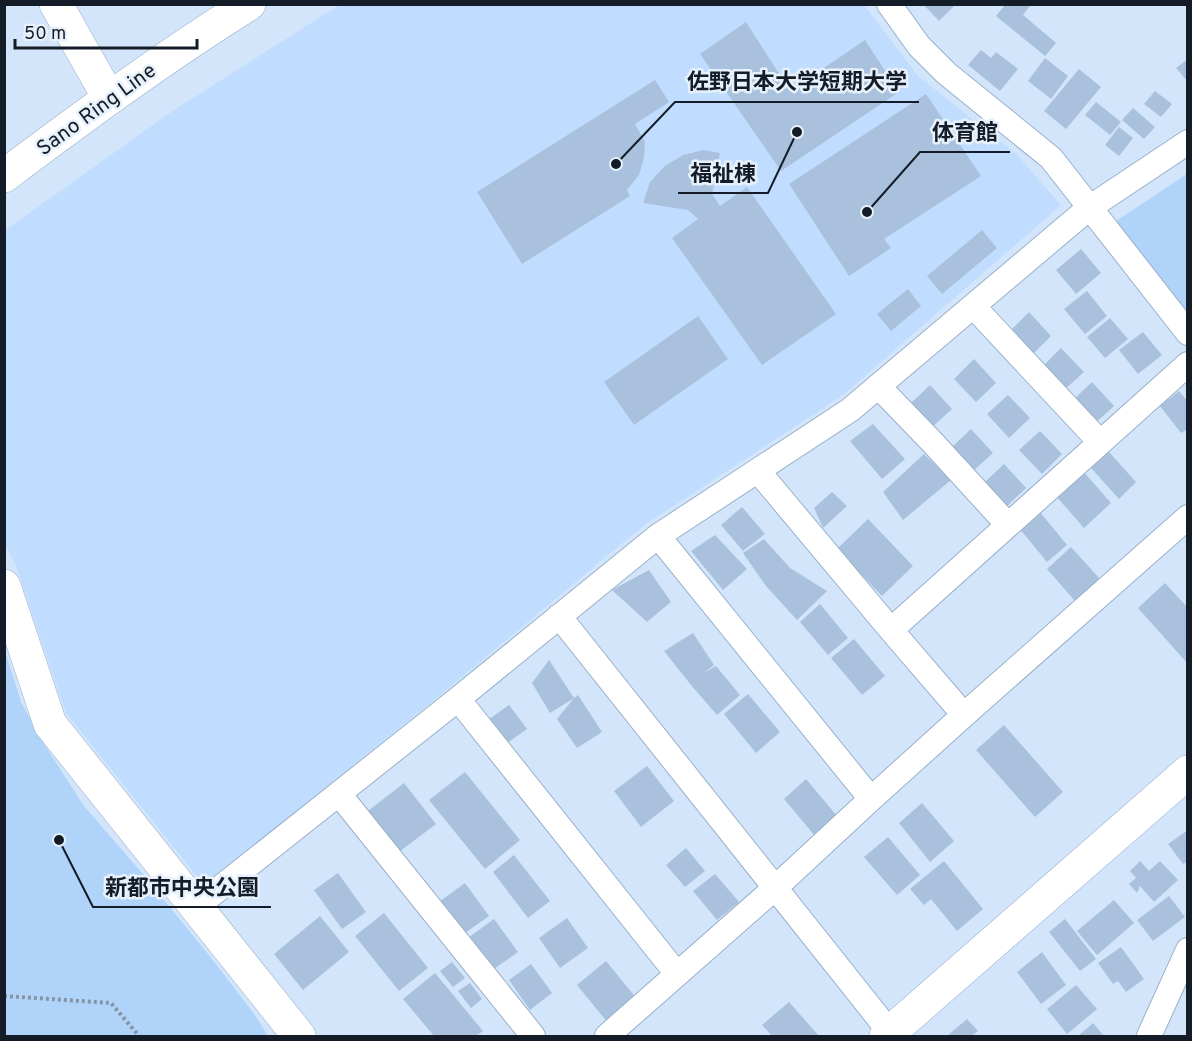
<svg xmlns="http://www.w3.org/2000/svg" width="1192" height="1041" font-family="Overpass,'Noto Sans JP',sans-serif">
<rect width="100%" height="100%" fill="#d2e5fb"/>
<path fill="#c0ddff" d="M341,4l523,1 54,71 98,78 45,51 -218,190 -200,131 -192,160 -247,199 -138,-172 -51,-150 -10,-18 -1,-314 167,-119z"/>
<path fill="#b0d3fa" d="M1187,174v137l-74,-88z
M4,648l17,54 23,42 40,62 58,67 66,81 47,61 13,21h-263z"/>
<path fill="#a9c1dc" d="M923,4h33l-17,17z
M1006,4h25l-8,11 33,28 -11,13 -49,-40z
M746,22l44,69 75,-51 34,52 -118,79 -81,-117z
M981,50l10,8 5,-6 22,17 -18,22 -32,-26z
M1045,58l23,18 -17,23 -23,-18z
M1188,59v23l-12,-14z
M1079,69l22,18 -35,42 -22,-18z
M655,80l14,22 -34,22 10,18 -1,16 -5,17 -12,15 3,6 -108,68 -45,-72z
M1155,91l17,13 -11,13 -17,-13z
M926,94l55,82 -97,63 7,9 -42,28 -60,-92z
M1096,102l25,20 -11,13 -25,-20z
M1133,108l22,19 -11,12 -22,-19z
M1119,127l14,11 -14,18 -14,-11z
M704,150l16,3 -8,41 8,12 27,-19 89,127 -74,51 -90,-127 26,-19 -10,-9 -45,-7 7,-21 15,-16 18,-11z
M982,230l15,18 -55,46 -15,-18z
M1081,249l20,24 -25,21 -20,-24z
M908,289l13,17 -30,25 -14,-17z
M1087,291l20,25 -22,18 -21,-25z
M1029,312l22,24 -20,20 -22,-24z
M698,316l30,43 -94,66 -30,-43z
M1110,318l18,21 -23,19 -18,-21z
M1143,332l19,23 -24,19 -19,-24z
M1061,348l23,24 -21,19 -22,-23z
M974,359l22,24 -20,19 -22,-23z
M1092,382l22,24 -21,19 -22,-23z
M930,385l22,24 -21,19 -22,-23z
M1179,391l9,11v27l-7,4 -21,-27z
M1008,395l22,23 -21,20 -22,-24z
M873,424l32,35 -23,20 -32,-38z
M971,429l22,24 -21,19 -22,-23z
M1040,431l22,23 -20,20 -23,-24z
M1109,452l27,30 -17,17 -28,-31z
M924,454l27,26 -48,40 -20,-28z
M1004,464l22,24 -21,20 -22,-24z
M1082,470l29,33 -27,25 -29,-33z
M832,492l15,14 -24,22 -9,-20z
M742,507l23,27 -22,17 -22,-26z
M1039,511l28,34 -20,17 -28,-34z
M868,519l45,47 -31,30 -45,-47z
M715,535l32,34 -24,21 -32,-39z
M764,539l26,29 37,23 -30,29 -31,-34 -23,-33z
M1071,547l29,32 -25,22 -28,-32z
M649,570l22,32 -24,20 -35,-32z
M1165,583l23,25v56l-50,-56z
M820,604l28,34 -20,17 -28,-33z
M693,633l21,32 -10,8 12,-7 24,29 -23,20 -26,-30 -27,-34z
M854,639l31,37 -23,19 -31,-37z
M549,660l25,38 4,-3 24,37 -25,16 -20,-29 17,-21 -24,15 -18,-30z
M748,694l32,38 -24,21 -32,-39z
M509,705l18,24 -21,15 -18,-24z
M1004,725l59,67 -28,25 -59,-67z
M647,766l27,35 -33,26 -27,-36z
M465,772l55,68 -35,29 -56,-69z
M806,779l32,38 -23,19 -31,-37z
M404,783l32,41 -37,28 -31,-41z
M922,803l32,38 -24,21 -31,-39z
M1188,830v31l-5,3 -15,-20z
M888,837l32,38 -23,20 -33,-38z
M686,848l19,23 -20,16 -19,-22z
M514,855l36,46 -22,17 -35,-46z
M944,861l39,48 -26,22 -26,-32 -7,6 -14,-16z
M1140,861l9,10 11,-10 18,19 -24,22 -14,-16 -3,7 -8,-9 7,-6 -6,-7z
M338,873l28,39 -24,17 -28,-39z
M715,874l24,28 -22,18 -24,-29z
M465,883l24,33 -27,19 -23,-33z
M1169,896l16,21 -32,24 -16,-21z
M1114,900l20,23 -37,32 -20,-24z
M384,913l44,55 -29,23 -44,-55z
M320,916l29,36 -46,38 -29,-36z
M567,918l21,30 -28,20 -21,-30z
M494,919l24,33 -27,19 -23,-33z
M1065,919l31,40 -16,12 -31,-39z
M1121,947l23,32 -18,13 -8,-11 -5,3 -15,-21z
M1042,952l24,33 -25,19 -24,-32z
M606,961l31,38 -29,24 -31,-38z
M452,962l13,16 -12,9 -13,-16z
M531,964l21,29 -22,17 -21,-30z
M435,973l48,58 -7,5h-42l-31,-37z
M470,983l12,16 -11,9 -13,-17z
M1076,985l21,24 -30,25 -20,-25z
M789,1002l30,34h-47l-10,-11z
M967,1019l11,12 -7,5h-24z
M1093,1023l11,13h-26z"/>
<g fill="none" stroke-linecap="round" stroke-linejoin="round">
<defs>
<path id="street" d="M889,4l30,42 27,27 105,85 137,175
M973,306l127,136
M878,386l56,58 74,81
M758,471l133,159 73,85
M658,536l213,263
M559,616l334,420
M891,630l297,-266
M458,699l219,275
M339,794l194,242
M196,907l262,-208 200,-163 192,-126 239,-202 99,-66
M607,1036l168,-148 96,-89 93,-84 224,-198
M1149,1036l39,-86"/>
<path id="secondary" d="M56,4l53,94
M4,176c80,-60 160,-119 245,-172
M4,586l46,138 249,312
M886,1036l302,-264"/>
</defs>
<use href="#street" stroke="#99b0ca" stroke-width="26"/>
<use href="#secondary" stroke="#99b0ca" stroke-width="34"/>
<path stroke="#8695a6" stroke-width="4" stroke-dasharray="3 3" stroke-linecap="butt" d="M4,996l107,7 28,33"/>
<use href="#street" stroke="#fff" stroke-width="24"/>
<use href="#secondary" stroke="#fff" stroke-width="33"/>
</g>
<g text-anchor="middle" stroke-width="5" stroke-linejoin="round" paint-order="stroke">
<g font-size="21" fill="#141d27" stroke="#e7f1fc">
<text transform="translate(96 109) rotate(-36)" y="7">Sano Ring Line</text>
</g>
</g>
<path fill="none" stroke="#141d27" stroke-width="2" d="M616 164L675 102H919M867 212L920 152H1010M797 132L768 193H678M59 840L93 907H271"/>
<g fill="#141d27" stroke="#e7f1fc" stroke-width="2">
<circle cx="616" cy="164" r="6"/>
<circle cx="867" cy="212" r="6"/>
<circle cx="797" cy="132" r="6"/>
<circle cx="59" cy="840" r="6"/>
</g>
<g font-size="22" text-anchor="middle" font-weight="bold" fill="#141d27" stroke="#e7f1fc" stroke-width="5" stroke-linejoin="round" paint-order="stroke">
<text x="797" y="89">佐野日本大学短期大学</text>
<text x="965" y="140">体育館</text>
<text x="723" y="181">福祉棟</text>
<text x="182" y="895">新都市中央公園</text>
</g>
<rect width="1192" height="1041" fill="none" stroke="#141d27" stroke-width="12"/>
<path d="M15 39v9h182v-9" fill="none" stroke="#141d27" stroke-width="3"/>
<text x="24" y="39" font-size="18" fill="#141d27" stroke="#e7f1fc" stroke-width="4.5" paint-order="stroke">50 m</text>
</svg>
